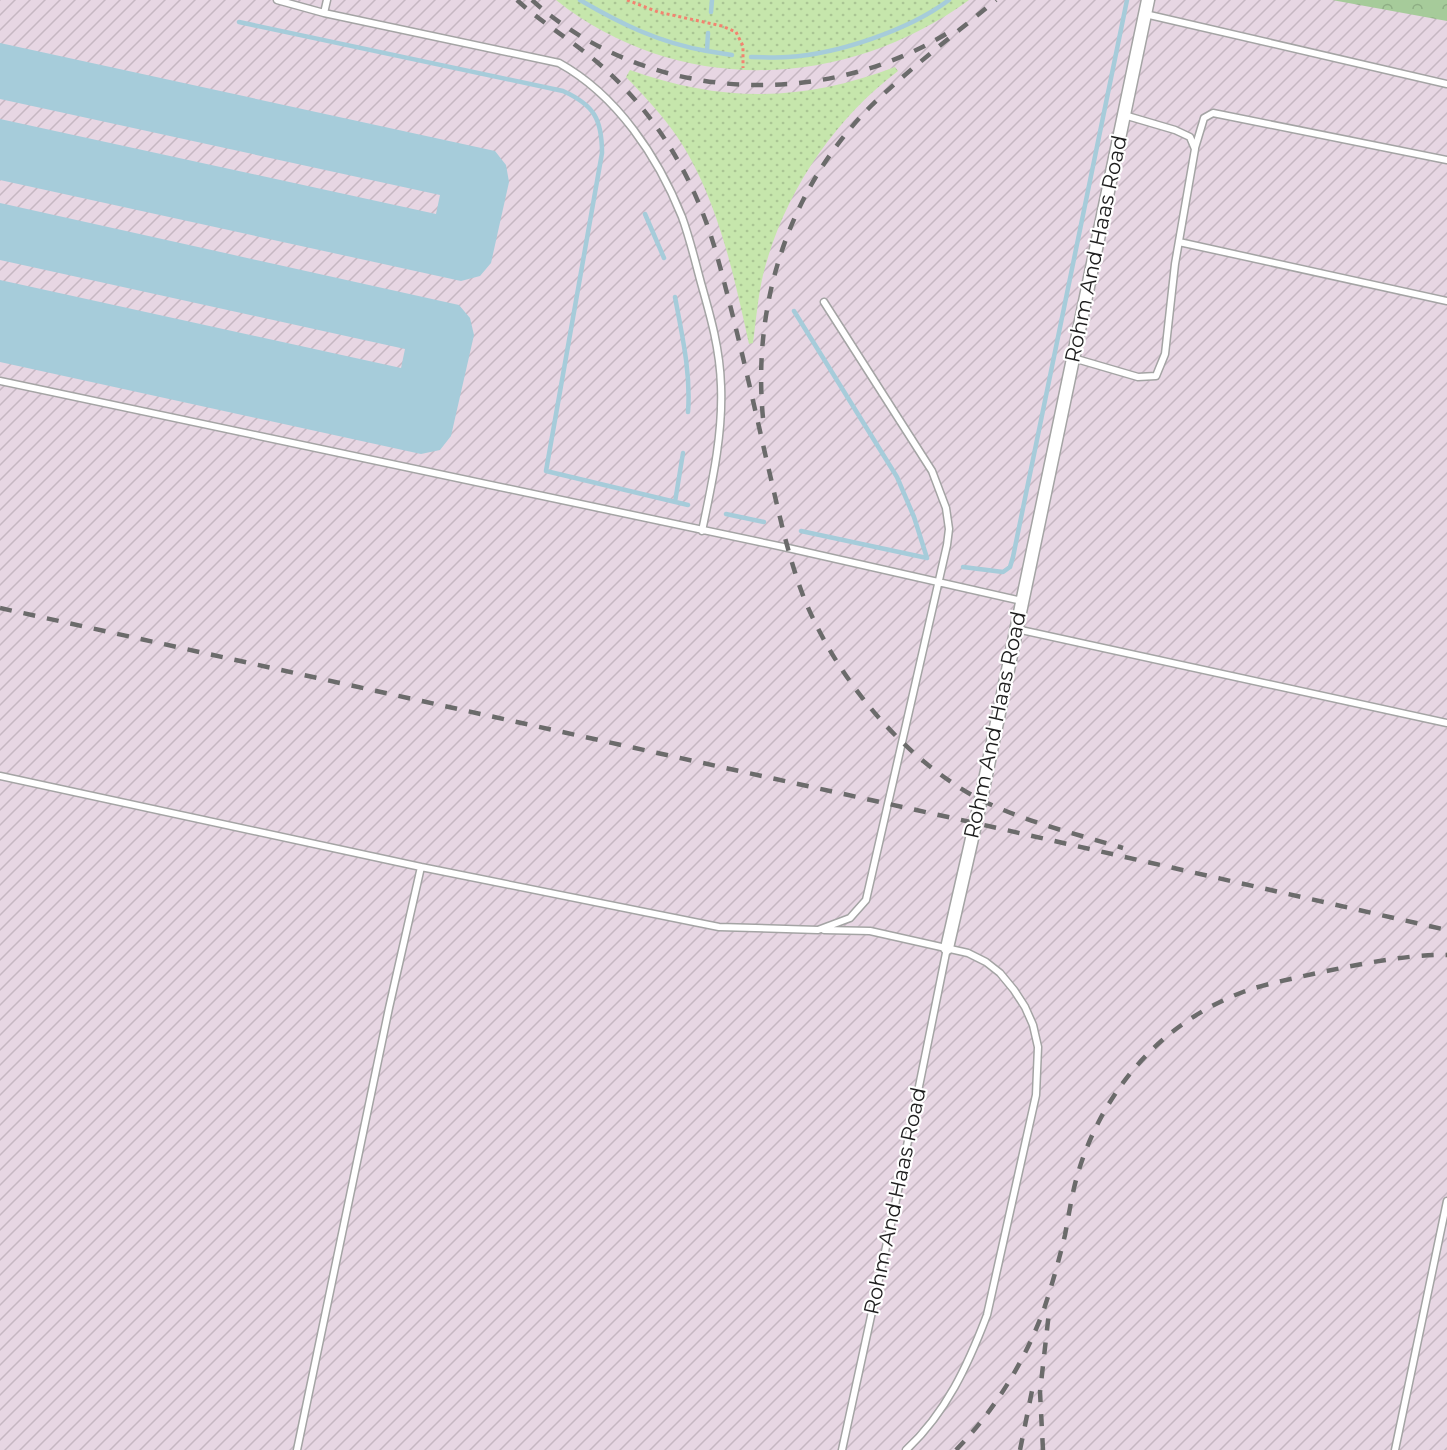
<svg xmlns="http://www.w3.org/2000/svg" width="1447" height="1450" font-family="Montserrat,sans-serif">
<defs>
<pattern id="industrial-furrows" width="10" height="10" patternUnits="userSpaceOnUse" patternTransform="scale(1.5)"><rect width="10" height="10" fill="#e7d6e3"/><path d="M-1 1l2-2M0 10L10 0M9 11l2-2" fill="none" stroke="#c6b7c2"/></pattern>
<pattern id="grass-dots" width="8" height="8" patternUnits="userSpaceOnUse" patternTransform="scale(1.5)"><rect width="8" height="8" fill="#c6e6ac"/><path d="M2 2h.1M6 6h.1" fill="none" stroke="#aac594" stroke-width="1.8" stroke-linecap="round"/></pattern>
<pattern id="forest-crowns" width="20" height="18" patternUnits="userSpaceOnUse" patternTransform="scale(1.5)"><rect width="20" height="18" fill="#a6cb9a"/><path d="M2 6a3 3 0 1 1 6 0M12 15a3 3 0 1 1 6 0" fill="none" stroke="#8eae84"/></pattern>
</defs>
<rect width="100%" height="100%" fill="#eeebe4"/>
<path fill="url(#industrial-furrows)" d="M0,0h1447v1450h-1447z"/>
<path fill="url(#grass-dots)" d="M556,0h413c-123,90 -291,97 -413,0z
M895,67l3,4c-65,49 -115,124 -135,204 -5,22 -7,45 -10,68l-4,1c-14,-64 -28,-130 -60,-188 -16,-30 -40,-55 -63,-79l4,-7c93,33 173,32 265,-3z"/>
<path fill="url(#forest-crowns)" d="M1332,0h115v21z"/>
<path fill="#a6ccda" d="M0,43l495,108 11,14 3,17 -18,81 -11,13 -19,5 -461,-101v-61l436,95 4,-19 -440,-96z
M0,203l459,102 11,13 4,17 -23,101 -11,14 -19,4 -421,-92v-82l401,88 4,-19 -405,-89z"/>
<g fill="none" stroke-linecap="round" stroke-linejoin="round">
<path stroke="#a6ccda" stroke-width="4.5" d="M580,0c41,24 80,43 127,51
M711,12l1,-12
M239,22l324,69c31,14 39,28 39,62l-56,318 142,34
M708,33l-1,18 25,4
M751,57c12,0 25,1 37,0 50,-3 121,-27 161,-57
M645,214l19,44
M675,297c7,38 16,76 13,115
M794,311l103,166 17,40 13,41 -126,-27
M675,502l8,-49
M726,514l38,8
M963,567l40,5 7,-5 3,-10 114,-557"/>
<defs>
<path id="lane" d="M277,0l47,13 235,50c58,32 99,94 123,154 8,22 13,44 19,66 10,35 19,67 20,103 2,49 -9,97 -19,145
M324,13l3,-13
M1145,14l302,70
M1195,148l9,-30 9,-5 234,47
M1179,242l268,59
M1073,358l65,19 18,-1 9,-22 10,-90 20,-115 -5,-12 -15,-7 -51,-15
M0,381l788,167 234,53
M1016,629l431,94
M0,776l421,91
M824,930l46,1 98,22 18,9 14,11 14,17 11,17 8,18 5,22 -2,48 -49,220c-19,50 -41,98 -81,135
M297,1450l92,-442 32,-141 298,60 99,3 32,-12 16,-18 81,-355 2,-16 -3,-21 -14,-37 -108,-169
M842,1450l52,-240 53,-262
M1395,1450l52,-249"/>
<path id="street" d="M947,948l34,-149 167,-799"/>
</defs>
<use href="#lane" stroke="#a4a4a4" stroke-width="9"/>
<use href="#street" stroke="#a4a4a4" stroke-width="15"/>
<path stroke="#f38370" stroke-width="3" stroke-dasharray="3 3" stroke-linecap="butt" d="M627,0l31,12 64,14 14,6 7,14v22"/>
<use href="#lane" stroke="#fff" stroke-width="6"/>
<use href="#street" stroke="#fff" stroke-width="12"/>
<path stroke="#6b6b6b" stroke-width="4.5" stroke-dasharray="12 12" stroke-linecap="butt" d="M517,0c25,23 54,40 80,62 62,53 101,122 122,201 18,66 33,133 48,199 11,46 20,92 37,136 33,81 99,161 177,202 45,22 95,34 142,48
M532,0c113,102 286,111 414,34
M763,418c-11,-114 26,-230 108,-312 39,-38 83,-71 125,-106
M0,608l975,215 472,107
M956,1450c39,-40 69,-89 88,-141 8,-24 15,-49 21,-74 4,-21 7,-42 13,-62 25,-83 83,-150 165,-181 16,-6 34,-10 52,-14 45,-10 107,-24 152,-23
M1020,1450l14,-69
M1043,1450l-3,-58 9,-80"/>
</g>
<g text-anchor="middle" stroke-width="4.5" stroke-linejoin="round" paint-order="stroke">
<g font-size="21" fill="#1d1d1d" stroke="#fff">
<text transform="translate(1096 249) rotate(-78)" y="7">Rohm And Haas Road</text>
<text transform="translate(995 725) rotate(-78)" y="7">Rohm And Haas Road</text>
<text transform="translate(895 1201) rotate(-78)" y="7">Rohm And Haas Road</text>
</g>
</g>
</svg>
